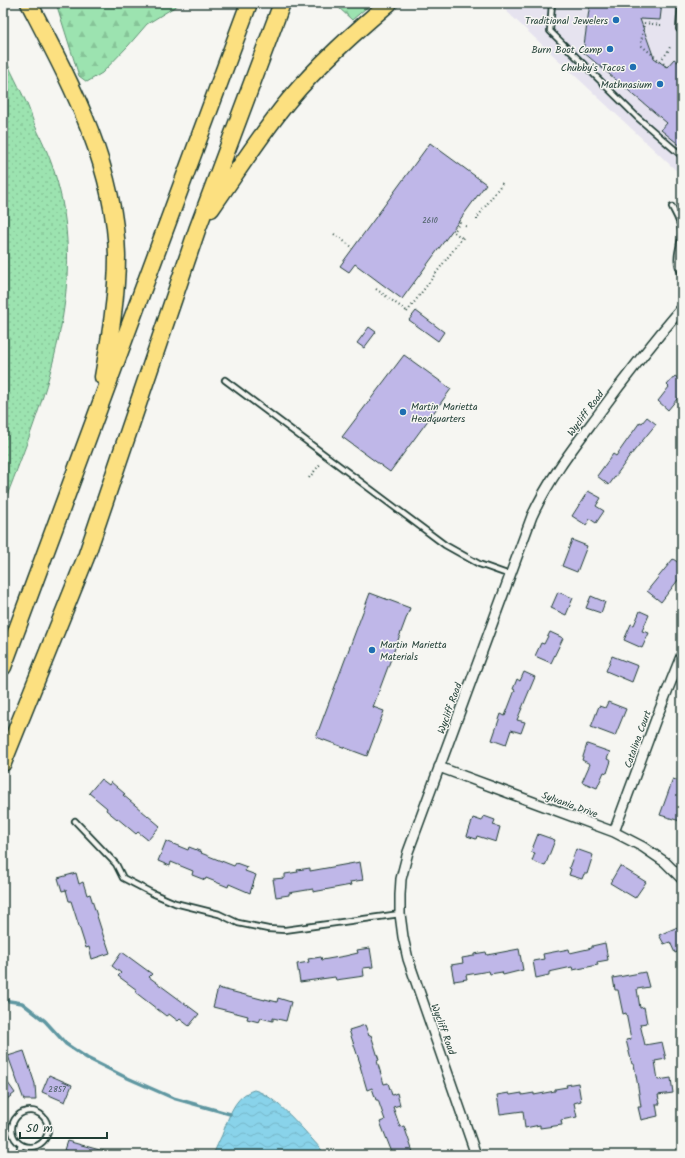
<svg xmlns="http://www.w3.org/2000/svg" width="685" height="1158" font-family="Kalam,sans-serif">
<defs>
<pattern id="grass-dots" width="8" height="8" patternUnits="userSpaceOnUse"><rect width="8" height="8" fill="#9ce3b0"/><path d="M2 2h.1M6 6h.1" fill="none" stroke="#86c498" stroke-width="1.8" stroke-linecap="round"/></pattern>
<pattern id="forest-firs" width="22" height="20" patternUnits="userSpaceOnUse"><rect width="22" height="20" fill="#9ce3b0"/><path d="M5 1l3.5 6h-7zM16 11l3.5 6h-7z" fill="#86c498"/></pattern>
<pattern id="water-waves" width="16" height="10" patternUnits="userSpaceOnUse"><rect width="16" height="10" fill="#89d3ea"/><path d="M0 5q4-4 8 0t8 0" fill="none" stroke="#76b6c9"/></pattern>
</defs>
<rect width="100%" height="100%" fill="#f6f6f2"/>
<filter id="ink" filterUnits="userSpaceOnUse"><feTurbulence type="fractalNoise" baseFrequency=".025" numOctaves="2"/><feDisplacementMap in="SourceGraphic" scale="8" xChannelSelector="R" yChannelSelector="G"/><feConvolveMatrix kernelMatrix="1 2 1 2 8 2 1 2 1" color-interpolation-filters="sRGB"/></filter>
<g filter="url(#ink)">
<path fill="#e6e3ef" d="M504,3h178v173l-180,-169z"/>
<path fill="url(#grass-dots)" stroke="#5e9072" d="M3,55c8,16 16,32 24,49 4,9 6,19 11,28 11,22 19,45 24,69 21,106 -22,208 -59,305z"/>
<path fill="url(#forest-firs)" stroke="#5e9072" d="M56,3h125l-34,21 -19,22 -26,27 -15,9 -8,-6z
M337,3h35l-20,17 -15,-14z"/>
<path fill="url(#water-waves)" stroke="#5f97a1" d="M254,1090c22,5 51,42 67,59l4,6h-112c3,-7 6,-14 9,-20 7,-18 12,-39 32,-45z"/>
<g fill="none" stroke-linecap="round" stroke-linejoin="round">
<path stroke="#5f97a1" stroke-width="3.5" d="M3,1000l19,3 23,18 21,23 21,14 36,18 50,22 57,16"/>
</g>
<path fill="#bfb7e8" stroke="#1f3d34" d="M590,3h72l-2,17 -20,-1 14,39 13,9 7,-8 8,6v82l-21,-17 6,-7 -84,-71z
M430,143l56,41 -84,115 -47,-35 -6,8 -9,-6z
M416,311l28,21 -6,9 -29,-21z
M369,327l7,5 -12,16 -7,-5z
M404,355l47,34 -61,83 -48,-35z
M675,376l7,5v12l-14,17 -10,-9 11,-14 -2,-2z
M647,417l9,7 -26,32 -21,29 -12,-9 16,-22 3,2 24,-34 2,1z
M588,491l13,7 -5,8 8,5 -8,12 -6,-4 -4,6 -14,-9z
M572,540l15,6 -10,26 -15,-6z
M673,559l9,6v10l-21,27 -14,-11z
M558,592l15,6 -7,17 -15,-7z
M370,593l40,15 -37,99 11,4 -17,45 -51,-19z
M591,596l14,6 -4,11 -15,-5z
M640,611l9,4 -7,16 7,2 -7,15 -18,-8 7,-16 3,1z
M550,632l13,6 -12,25 -16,-7 6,-13 3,1z
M612,656l26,10 -6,16 -26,-11z
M524,672l11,5 -18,43 8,2 -4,11 -10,-3 -5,15 -14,-5 9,-26 4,2 10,-26 -2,-1 4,-10 3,2z
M608,702l18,7 -11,27 -24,-9 8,-21 6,2z
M587,744l23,8 -3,7 4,2 -4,12 -3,-1 -7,16 -15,-6 8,-18 -8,-4z
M101,779l8,6 2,-3 14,12 -2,1 37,31 -12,14 -10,-8 -2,2 -19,-16v1l-11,-9 1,-2 -18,-15z
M673,779l9,3v32l-2,7 -20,-6z
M484,816l11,4 -2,5 7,2 -4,15 -19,-6 -1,3 -9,-3 6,-18 9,3z
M538,834l17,6 -10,26 -13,-5 3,-8 -4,-1z
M166,841l22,9 1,-3 13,5 -1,1 33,13 2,-3 11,4 -2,4 11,4 -6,18 -21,-9 -1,3 -22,-9 -1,2 -13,-5 1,-4 -22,-9 -1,4 -12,-5z
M576,849l17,6 -6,19h-3l-2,5 -13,-4 2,-6 -2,-1z
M360,862l3,18 -13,2 1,3 -38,7v-3l-24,4v2l-13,2 -3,-18 12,-1v-4l13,-2 -1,-2 13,-2v3z
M620,866l26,16 -11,16 -25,-15z
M76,873l3,11 4,-2 4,13 3,-1 15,47h1l4,12 -18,6 -3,-12 -3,1 -15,-47h-2l-3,-11 -4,1 -4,-13z
M680,926l2,6v18l-7,3 -5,-11 -6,2 -5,-9z
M605,943l3,17 -11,2 1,3 -25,5 -1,-3 -23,5v3l-13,3 -3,-17 11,-2 -1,-5 26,-5 1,4 22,-5v-2z
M370,948l3,19 -10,1 1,8 -28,4 -1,-3 -35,5 -3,-18 12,-2 -1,-3 13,-2 1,3 23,-4 13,-3 -1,-3z
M519,949l4,21 -20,5 -1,-3 -12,2 -1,-3 -23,4 1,4 -13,2 -3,-16 12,-2 -1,-5 12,-2v-2l12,-2 1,3z
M122,952l30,22 -3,3 50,37 -10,12 -9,-7 -2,2 -9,-7 -3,2 -31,-24 2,-2 -19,-14 3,-3 -9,-7z
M645,972l4,15 -12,2 3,19 4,-1 3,16 -7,1 5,21 17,-3 4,17 -11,2 3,19 13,-2 2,15 -15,2 2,9h-4l2,12 -17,4 -3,-13h3l-3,-20 -4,-23h-2l-6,-24 5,-1 -5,-26 -3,1 -5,-24h-3l-2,-12z
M218,988l47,12v-1l12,3 1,-4 13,4 -5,19 -13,-3v3l-12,-3 -2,4 -12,-3 1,-3 -35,-9z
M365,1025l4,11 2,-1 8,25 -2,1 7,23 4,-1 4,12 5,-2 3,12 -7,2 7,20 4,-1 10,29h-21l-13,-33 5,-2 -7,-20h-2l-4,-12 -5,2 -7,-24h1l-12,-36z
M24,1051l11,33 1,16h-12l-16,-44z
M49,1075l23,10 -7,17 -23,-10z
M3,1076l12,17 -8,6 -4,-5z
M578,1083l3,18 -7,2 3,14 -16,3 1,5 -22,3v-3l-15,3 -2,-17 -23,3 -3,-19 12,-2 1,2 12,-2v2l12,-2v2l21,-4v-2l12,-2 -1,-2z
M67,1141l40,11v3h-28l-15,-5z"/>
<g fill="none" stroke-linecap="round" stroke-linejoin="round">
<defs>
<path id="service" d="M552,3l-2,28 87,86 45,39
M681,3l-2,26 3,2
M672,207c4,8 9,15 9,24 1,17 -9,26 1,43
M225,380l220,165 34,19 31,11
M75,821l41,43 7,14 29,15 23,10 44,11 19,9 30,6 17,1 115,-16
M12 1129a18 18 0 1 1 36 0a18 18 0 1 1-36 0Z
M18,1155l3,-10"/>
<path id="minor" d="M439,767l175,65 29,15 22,15 17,17
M614,832l42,-113 26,-65
M476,1155l-68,-196 -5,-22 -3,-23v-19l1,-16 7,-27 124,-336c17,-37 41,-68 65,-100 27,-37 55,-73 85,-108"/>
<path id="motorway" d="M29,3c41,79 86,161 88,253 0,41 -7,81 -14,121
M211,209c26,-37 50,-75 78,-109 30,-36 65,-67 100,-97
M3,667l246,-664
M3,763l83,-206 111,-327 85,-227"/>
</defs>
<use href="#service" stroke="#1f3d34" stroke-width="8"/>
<use href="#minor" stroke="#1f3d34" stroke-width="12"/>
<use href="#motorway" stroke="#1f3d34" stroke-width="19"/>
<path stroke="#1f3d34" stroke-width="2" stroke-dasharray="1 3" stroke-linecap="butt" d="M661,25l-17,-2 -3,20 1,3 18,15 7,-8 3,-6
M660,61l6,4 -1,2
M477,220v-2l26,-36
M460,222l-6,10 8,6
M465,226l2,1
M334,234l18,13v2
M376,289l32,23
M407,312l53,-71 5,-5
M309,478l12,-15"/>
<use href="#service" stroke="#f6f6f2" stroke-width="4.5"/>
<use href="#minor" stroke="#f6f6f2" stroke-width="9"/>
<use href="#motorway" stroke="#fce080" stroke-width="16"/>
</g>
</g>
<g fill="#1f6fb2" stroke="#f6f6f2" stroke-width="1.5">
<circle cx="616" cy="20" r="4"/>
<circle cx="610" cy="49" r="4"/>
<circle cx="633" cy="67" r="4"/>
<circle cx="660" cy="84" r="4"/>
<circle cx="403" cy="412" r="4"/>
<circle cx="372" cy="650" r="4"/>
</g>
<g text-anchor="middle" stroke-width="3" stroke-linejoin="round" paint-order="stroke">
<g font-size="8" fill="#475c61">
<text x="430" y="223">2610</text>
<text x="57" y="1092">2857</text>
</g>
<g font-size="10" fill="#1f3d34" stroke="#f6f6f2" text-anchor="end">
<text x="608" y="24">Traditional Jewelers</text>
<text x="602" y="53">Burn Boot Camp</text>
<text x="625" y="71">Chubby's Tacos</text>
<text x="652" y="88">Mathnasium</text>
<text x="411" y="410" text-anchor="start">Martin Marietta<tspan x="411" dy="12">Headquarters</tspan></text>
<text x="380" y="648" text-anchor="start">Martin Marietta<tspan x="380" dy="12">Materials</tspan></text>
</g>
<g font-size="10" fill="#1f3d34" stroke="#f6f6f2">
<text transform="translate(585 413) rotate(-53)" y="4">Wycliff Road</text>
<text transform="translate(449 708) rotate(-70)" y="4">Wycliff Road</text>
<text transform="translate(637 739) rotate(-70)" y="4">Catalina Court</text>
<text transform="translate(570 804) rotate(20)" y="4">Sylvania Drive</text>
<text transform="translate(444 1029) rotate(70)" y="4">Wycliff Road</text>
</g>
</g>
<rect width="685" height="1158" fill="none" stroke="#f6f6f2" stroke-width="16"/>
<rect x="8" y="8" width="669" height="1142" fill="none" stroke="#1f3d34" stroke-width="1.5" filter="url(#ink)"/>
<path d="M20 1132v6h87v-6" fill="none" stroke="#1f3d34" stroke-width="2"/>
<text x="26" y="1132" font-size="12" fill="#1f3d34" stroke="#f6f6f2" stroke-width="3" paint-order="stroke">50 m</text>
</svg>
